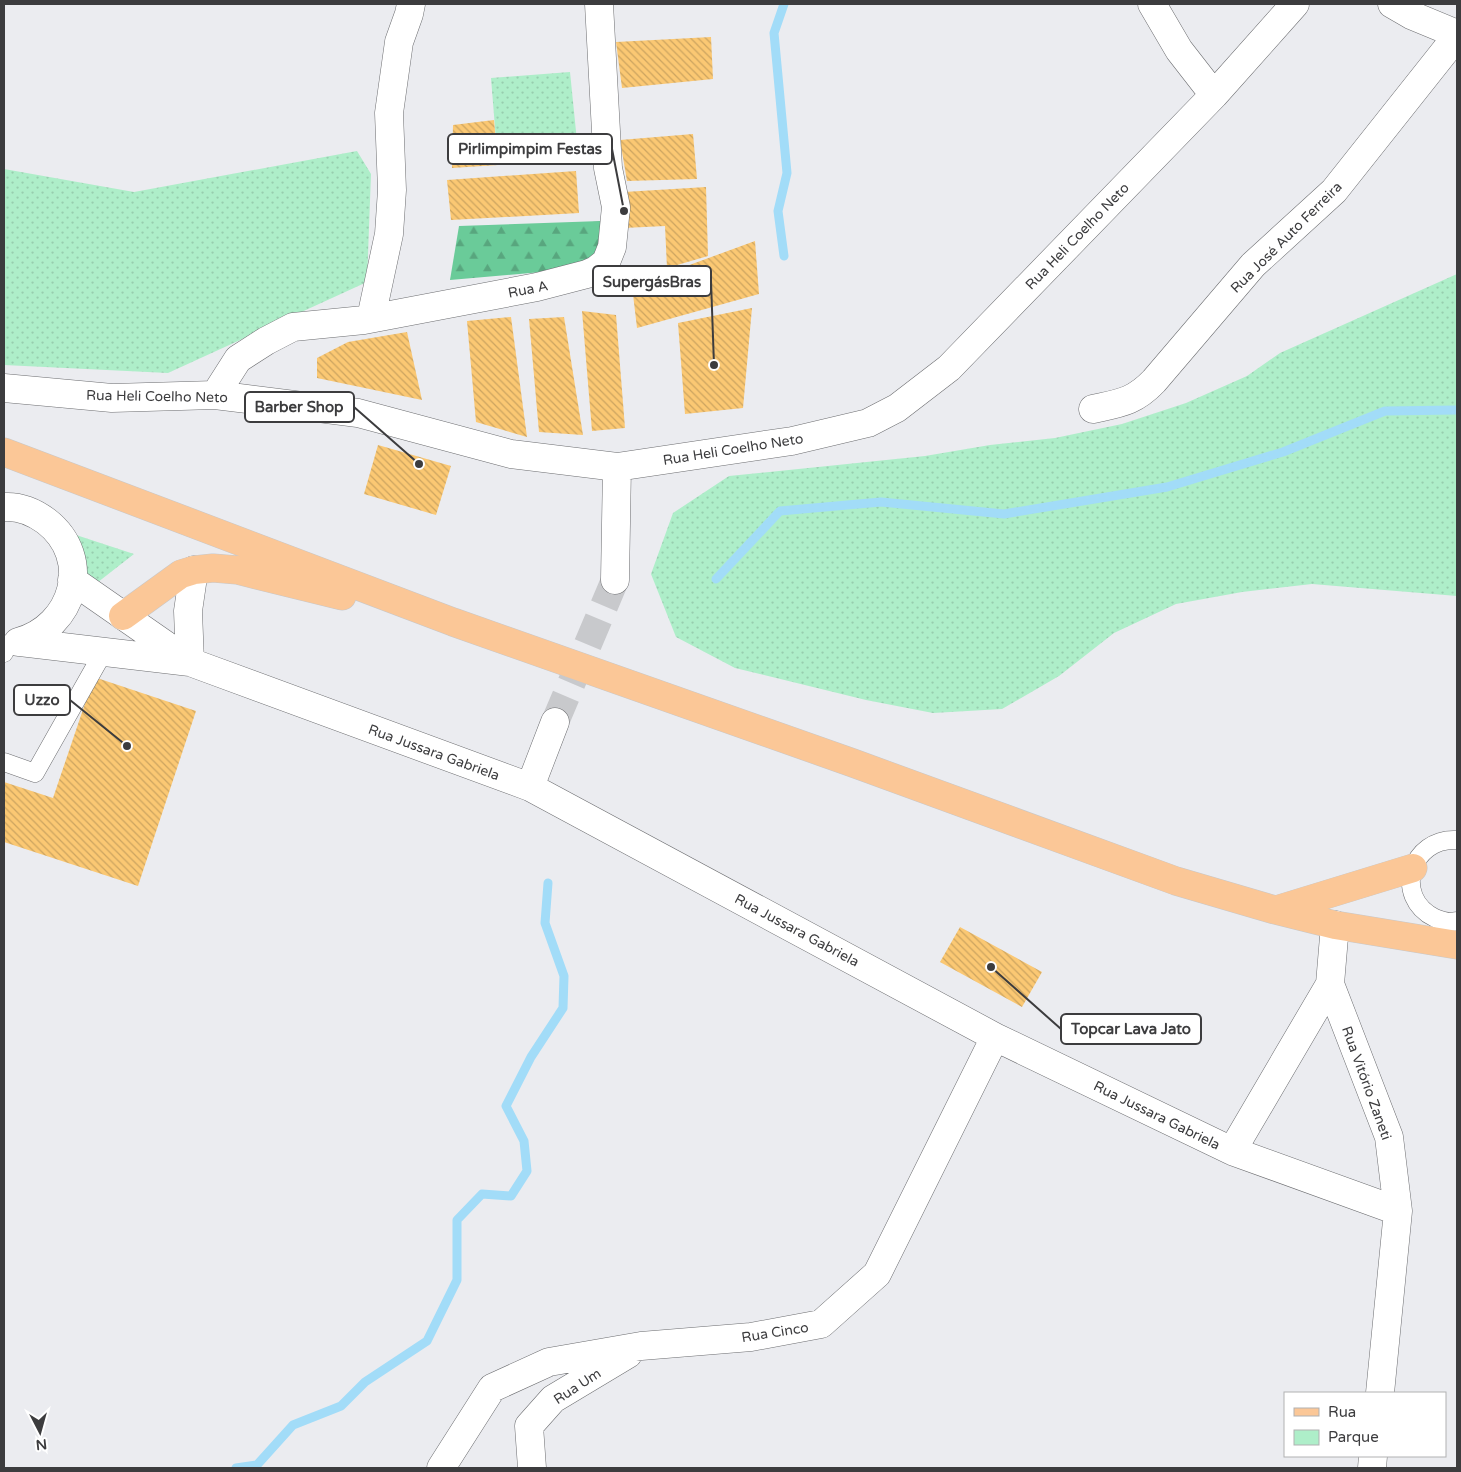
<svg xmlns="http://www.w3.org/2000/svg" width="1461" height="1472" font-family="'Varela Round',sans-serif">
<defs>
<pattern id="green-dots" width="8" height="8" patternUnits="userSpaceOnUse" patternTransform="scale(1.25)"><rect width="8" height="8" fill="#aeeec9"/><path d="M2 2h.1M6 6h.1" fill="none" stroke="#97cdae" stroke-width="1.8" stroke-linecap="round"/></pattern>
<pattern id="forest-firs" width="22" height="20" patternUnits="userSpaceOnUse" patternTransform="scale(1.25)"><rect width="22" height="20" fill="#6acb99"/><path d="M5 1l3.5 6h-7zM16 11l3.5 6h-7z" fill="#58a67e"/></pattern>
<pattern id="building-back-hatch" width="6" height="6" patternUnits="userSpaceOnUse" patternTransform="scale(1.25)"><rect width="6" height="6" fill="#fbc873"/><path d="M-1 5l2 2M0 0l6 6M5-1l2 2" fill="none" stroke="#cca460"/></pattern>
</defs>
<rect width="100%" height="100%" fill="#ebecf0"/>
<path fill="url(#green-dots)" d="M570,72l9,89 -81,4 -7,-87z
M357,151l14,23 -4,108 -199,91 -164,-8v-196l130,23z
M1457,274v322l-145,-12 -70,8 -66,12 -62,29 -55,43 -57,33 -69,4 -67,-13 -131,-32 -59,-31 -25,-63 22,-61 56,-37 196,-20 65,-11 65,-7 67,-14 64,-21 61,-27 33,-23z
M70,533l64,21 -50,39z"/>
<path fill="url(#forest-firs)" d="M601,221l-3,30 -23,18 -125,11 9,-54z"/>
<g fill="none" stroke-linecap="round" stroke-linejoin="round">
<path stroke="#a2dcf8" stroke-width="9" d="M784,4l-10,29 13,140 -9,38 6,45
M716,579l64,-68 101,-9 123,12 163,-27 116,-35 102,-41 72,-1
M236,1468l21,-3 36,-40 48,-19 24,-24 62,-41 30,-61v-60l25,-26 29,2 16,-25 -3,-30 -18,-35 25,-49 32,-49 1,-32 -19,-53 3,-40"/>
</g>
<path fill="url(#building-back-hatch)" d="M711,37l2,42 -91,9 -6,-46z
M494,120l4,45 -46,3 1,-43z
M693,134l4,45 -70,2 -7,-41z
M576,171l3,42 -128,7 -4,-40z
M706,187l2,69 -41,12 -2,-42 -41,2v-36z
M755,241l4,53 -122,34 -5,-42z
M752,308l-9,100 -58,6 -7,-91z
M582,311l34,4 9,113 -33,3z
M511,317l16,120 -51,-15 -9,-101z
M564,317l19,118 -44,-3 -10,-113z
M407,332l15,68 -105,-22v-20l31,-16z
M378,445l73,21 -15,49 -72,-21z
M94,677l102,34 -58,175 -134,-44v-60l49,16z
M960,927l82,45 -20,35 -82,-45z"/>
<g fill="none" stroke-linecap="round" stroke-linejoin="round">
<path stroke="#c8c9cc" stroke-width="28" stroke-dasharray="28 14" stroke-linecap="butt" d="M555,722l60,-142"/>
<defs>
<path id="lane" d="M4,653l4,-9
M4,762l31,11 69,-122
M1457,840c-46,-3 -65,57 -22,78 7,3 15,5 22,3"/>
<path id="street" d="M1152,4l27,46 35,45
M1392,4l19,11 46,19
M371,318l18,-84 3,-44 -3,-77 10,-71 10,-28 2,-10
M4,388l108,10 103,-3 143,18 153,41 106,13 175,-26 76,-18 29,-15 52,-40 265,-273 81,-91
M215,395l23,-36 28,-18 27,-14 71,-7 173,-33 50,-13 9,-4 10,-8 6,-15 4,-40 -8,-39 -9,-164
M1093,409c27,-6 41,-7 61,-28l99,-116 81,-74 123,-155
M4,507c15,-1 30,5 42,14 48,37 28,106 -28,121
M72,580l115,80
M615,580l2,-113
M20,642l170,20 340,125 465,250 237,114 166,60
M190,662l-2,-51 6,-41
M530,787l25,-65
M1335,925l-5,59 59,153 9,74 -18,182
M1232,1151l98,-167
M441,1468l51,-80 57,-26 92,-16 110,-9 70,-13 56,-50 118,-237
M532,1468l-3,-42 24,-27 75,-45
M1372,1468l1,-12"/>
<path id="primary" d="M4,452l449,170 400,141 323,118 99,29 60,15 122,20
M123,616l58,-42 13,-4 19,-2 24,2 105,26
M1276,910l137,-42"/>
</defs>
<use href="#lane" stroke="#6c6d70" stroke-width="19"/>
<use href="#street" stroke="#6c6d70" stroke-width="29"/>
<use href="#primary" stroke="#c8c8c9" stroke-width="29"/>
<use href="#lane" stroke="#fff" stroke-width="18"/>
<use href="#street" stroke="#fff" stroke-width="28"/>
<use href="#primary" stroke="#fbc797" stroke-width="28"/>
</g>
<g text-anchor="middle" stroke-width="5" stroke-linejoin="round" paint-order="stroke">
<g font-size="14" fill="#3c3c3e" stroke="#fff">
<text transform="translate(1077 236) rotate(-46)" y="5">Rua Heli Coelho Neto</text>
<text transform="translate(1286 237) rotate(-45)" y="5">Rua José Auto Ferreira</text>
<text transform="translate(528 289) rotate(-11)" y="5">Rua A</text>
<text transform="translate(157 396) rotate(1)" y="5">Rua Heli Coelho Neto</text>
<text transform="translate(733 449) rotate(-9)" y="5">Rua Heli Coelho Neto</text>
<text transform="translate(434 752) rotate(20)" y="5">Rua Jussara Gabriela</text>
<text transform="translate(797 930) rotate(28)" y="5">Rua Jussara Gabriela</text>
<text transform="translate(1367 1083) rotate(70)" y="5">Rua Vitório Zaneti</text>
<text transform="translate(1157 1115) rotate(26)" y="5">Rua Jussara Gabriela</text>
<text transform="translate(775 1332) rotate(-9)" y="5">Rua Cinco</text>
<text transform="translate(577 1386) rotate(-33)" y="5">Rua Um</text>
</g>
</g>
<path fill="none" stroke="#3c3c3e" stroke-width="2" d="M624 211L612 149M714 365L711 281M419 464L354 407M127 746L70 700M991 967L1061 1029"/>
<g fill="#3c3c3e" stroke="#fff" stroke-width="2">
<circle cx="624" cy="211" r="5"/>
<circle cx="714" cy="365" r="5"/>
<circle cx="419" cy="464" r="5"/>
<circle cx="127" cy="746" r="5"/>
<circle cx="991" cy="967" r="5"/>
</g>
<g fill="#fff" stroke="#3c3c3e" stroke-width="2">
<rect x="448" y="134" width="164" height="30" rx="5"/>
<rect x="593" y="266" width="118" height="30" rx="5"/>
<rect x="245" y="392" width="109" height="30" rx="5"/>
<rect x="14" y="685" width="56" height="30" rx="5"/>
<rect x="1061" y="1014" width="140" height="30" rx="5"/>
</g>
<g font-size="15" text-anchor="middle" font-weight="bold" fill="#3c3c3e">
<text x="530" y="154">Pirlimpimpim Festas</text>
<text x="652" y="287">SupergásBras</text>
<text x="299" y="412">Barber Shop</text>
<text x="42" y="705">Uzzo</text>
<text x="1131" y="1034">Topcar Lava Jato</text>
</g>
<rect width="1461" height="1472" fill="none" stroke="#3c3c3e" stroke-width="10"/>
<rect x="1284" y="1392" width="162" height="65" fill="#ffffff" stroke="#b1b1b2"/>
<rect x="1294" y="1408" width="25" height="8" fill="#fbc797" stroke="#b1b1b2"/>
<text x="1328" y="1417" font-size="15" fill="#3c3c3e">Rua</text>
<rect x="1294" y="1430" width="25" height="15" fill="#aeeec9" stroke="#b1b1b2"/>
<text x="1328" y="1442" font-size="15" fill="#3c3c3e">Parque</text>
<g transform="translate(40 1432) rotate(174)" stroke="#ffffff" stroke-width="4" paint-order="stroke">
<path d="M0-4L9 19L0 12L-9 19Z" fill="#3c3c3e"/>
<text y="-8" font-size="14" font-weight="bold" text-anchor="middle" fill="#3c3c3e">N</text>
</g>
</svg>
